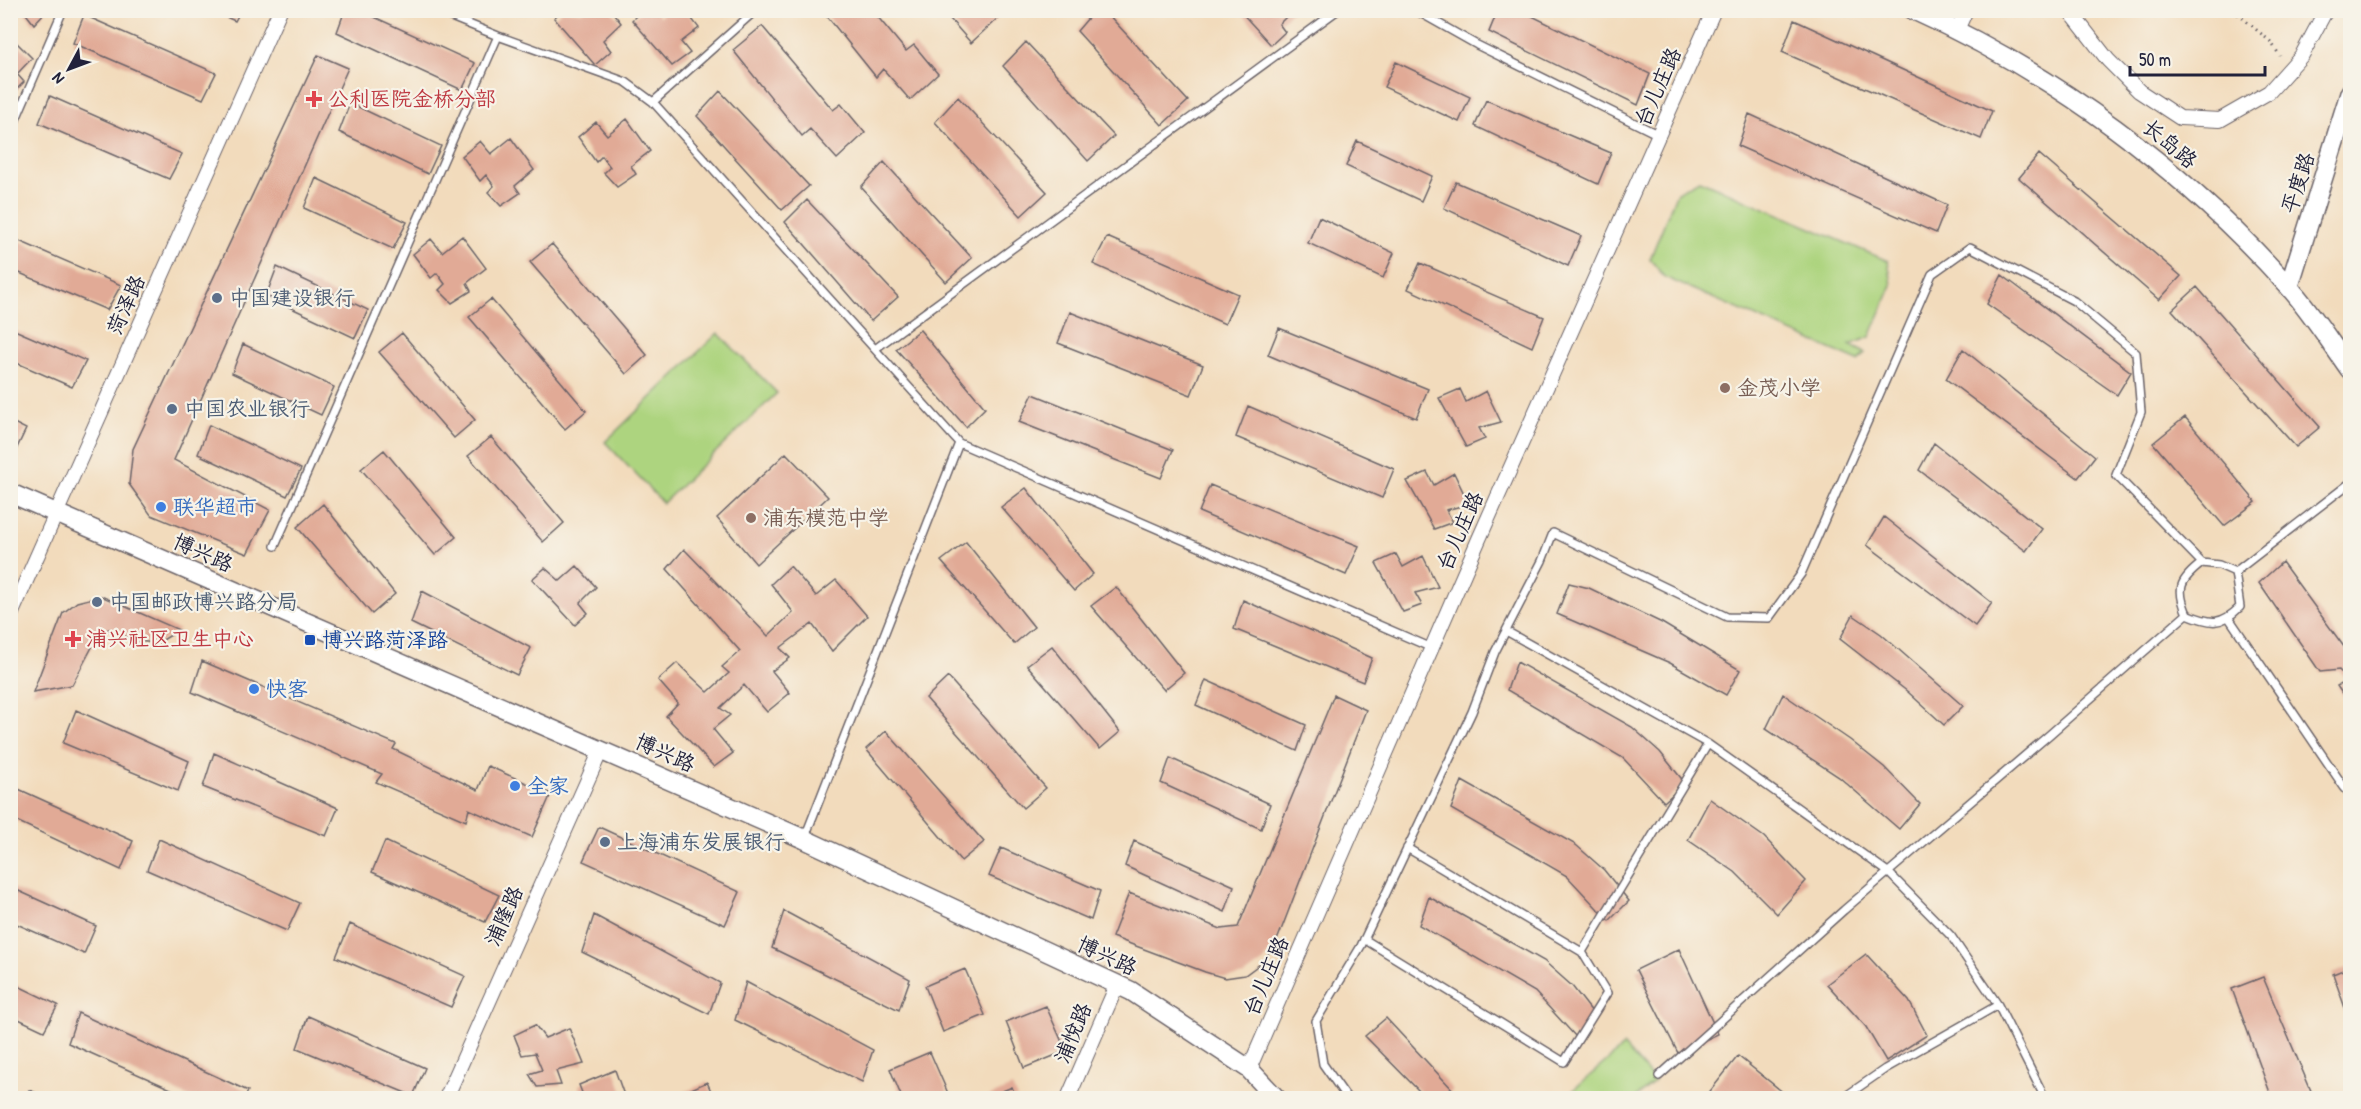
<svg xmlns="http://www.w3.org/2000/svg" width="2361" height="1109" font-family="'Patrick Hand','LXGW WenKai TC',sans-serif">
<rect width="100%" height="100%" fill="#f7f3e8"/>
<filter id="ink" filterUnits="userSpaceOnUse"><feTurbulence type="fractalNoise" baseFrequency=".0167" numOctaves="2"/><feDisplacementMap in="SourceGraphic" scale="12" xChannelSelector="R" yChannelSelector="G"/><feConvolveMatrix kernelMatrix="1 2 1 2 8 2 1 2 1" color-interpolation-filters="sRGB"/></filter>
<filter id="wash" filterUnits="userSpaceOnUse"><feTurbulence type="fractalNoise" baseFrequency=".008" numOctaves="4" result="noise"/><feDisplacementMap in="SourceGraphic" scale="24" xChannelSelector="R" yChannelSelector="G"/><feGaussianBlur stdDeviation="1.35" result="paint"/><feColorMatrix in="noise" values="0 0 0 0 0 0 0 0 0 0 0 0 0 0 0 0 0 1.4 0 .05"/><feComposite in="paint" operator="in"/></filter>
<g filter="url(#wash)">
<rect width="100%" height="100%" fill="#f2dbbc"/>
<path fill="#add47f" stroke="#687b5d" stroke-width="1.5" d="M1699,180l189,81 4,24 -22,52 -20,8 15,8 -7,8 -194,-84 -14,-18 27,-67z
M718,333l59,60 -114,110 -58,-61z
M1624,1046l31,35 -20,17h-71z"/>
<g id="blocks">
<path fill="#e1aa96" d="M23,10h24l-13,14z
M210,10h31l-6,11z
M345,10h14l116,53 -13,27 -125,-58z
M562,10l20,2 2,-2h27l10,13 -18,17 8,11 -16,14 -41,-47z
M642,10h13l5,7 6,-7h19l14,18 -18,14 9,11 -18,13 -40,-46z
M822,10h50l34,41 8,-6 24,29 -28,26 -27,-31 -7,8z
M929,10h65l5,7 -28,26 -27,-31 -8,7z
M1095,10h9l84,91 -26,24 -85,-94z
M1239,10h54l-14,14 6,8 -14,13z
M1498,10h22l130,64 -12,31 -149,-73z
M84,15l132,58 -13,26 -130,-56z
M1794,20l198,91 -11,28 -199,-87z
M762,26l71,84 8,-6 24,29 -28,26 -27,-30 -8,7 -69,-86z
M16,42l16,16 -15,16 7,8 -14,14v-49z
M1026,42l88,94 -26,25 -85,-95z
M318,55l30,13 -174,392 96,50 -23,44 -96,-39 -22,-31 4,-35z
M1396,62l74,35 -11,25 -75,-35z
M720,91l89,95 -27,24 -85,-94z
M50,96l132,58 -13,25 -130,-56z
M958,97l89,95 -26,24 -86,-94z
M1486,100l125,53 -13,31 -123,-58z
M350,103l91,43 -13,28 -89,-42z
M1749,114l198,91 -11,28 -198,-87z
M627,119l23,32 -19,15 5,8 -19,13 -13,-14 6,-6 -8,-11 -6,6 -18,-25 18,-15 11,13z
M511,138l23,32 -19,16 5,7 -19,13 -13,-14 6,-6 -8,-11 -6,6 -18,-25 18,-15 11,13z
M1357,141l75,35 -11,25 -75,-35z
M2039,154l142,122 -22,24 -140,-122z
M884,162l88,96 -26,24 -85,-95z
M316,178l91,44 -14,27 -89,-41z
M1456,182l125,54 -13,30 -124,-58z
M807,200l91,97 -27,24 -86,-99z
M1319,217l75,36 -11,25 -75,-35z
M462,236l24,32 -19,15 4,8 -19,12 -13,-13 6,-6 -8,-11 -6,5 -18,-24 18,-15 11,13z
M10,237l111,48 -14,25 -97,-41z
M1107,237l131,57 -13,30 -132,-60z
M552,244l95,111 -21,19 -96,-112z
M1420,263l124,54 -12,30 -124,-58z
M277,267l91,43 -13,28 -89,-42z
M2002,275l129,97 -14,23 -130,-91z
M2197,287l123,140 -24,20 -124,-137z
M491,299l95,112 -21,18 -96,-112z
M1070,312l133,53 -12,30 -133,-52z
M10,328l76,33 -14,26 -62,-27z
M1279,328l149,61 -12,29 -148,-63z
M920,330l65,78 -19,19 -70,-78z
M402,333l73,87 -21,18 -75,-86z
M243,344l91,43 -13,28 -89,-42z
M1963,349l132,107 -17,22 -132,-99z
M1460,389l6,13 20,-11 15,31 -22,6 6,11 -19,8 -27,-49z
M1033,394l140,56 -12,28 -142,-56z
M1248,406l146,63 -12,29 -146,-61z
M2185,417l71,85 -32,24 -71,-83z
M10,421l16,8 -13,27 -3,-1z
M209,425l92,44 -14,27 -89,-42z
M491,437l73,86 -21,19 -75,-86z
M1934,443l108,86 -16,22 -107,-81z
M384,450l72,87 -21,18 -74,-86z
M786,453l42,44 -72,67 -39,-46z
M1427,472l7,13 20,-12 15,31 -23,6 7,12 -19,7 -27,-48z
M1210,485l149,61 -13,29 -147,-63z
M1026,488l67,86 -19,17 -73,-84z
M323,504l72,90 -23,20 -75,-87z
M1884,517l108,86 -17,23 -108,-81z
M966,542l68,85 -20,17 -73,-83z
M684,549l84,87 25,-24 -22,-28 19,-18 26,30 20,-16 31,36 -35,35 -20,-27 -32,24 10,10 -18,13 18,22 -23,19 -23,-27 -24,23 10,7 -17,14 20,24 -19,14 -48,-51 12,-13 -20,-23 19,-17 31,29 21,-19 -7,-6 18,-16 -73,-82z
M1396,554l7,13 20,-11 15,31 -23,6 7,12 -19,7 -27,-49z
M2282,562l68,93v50l-13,-19 11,-6 -9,-10 -19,2 -61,-89z
M577,566l19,21 -16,16 8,10 -13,12 -43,-46 13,-11 15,13z
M1569,583l20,5 73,35 78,47 -14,25 -56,-32 -113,-49z
M1116,587l68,86 -20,17 -73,-84z
M422,591l109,57 -14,27 -106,-52z
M101,596l78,34 -21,13 -23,-2 -26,-12 -10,5 -27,51 -39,7 30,-79 14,-11z
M1243,600l129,58 -9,24 -129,-53z
M1853,615l28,19 82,72 -19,19 -36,-33 -68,-53z
M1052,646l68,86 -20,17 -73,-84z
M202,661l194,83 -3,5 85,41 10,-24 63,28 -19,43 -63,-28 -3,12 -90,-39 6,-8 -190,-82z
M1517,662l115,65 28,25 25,31 -21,19 -41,-44 -116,-68z
M948,677l98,111 -23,20 -97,-110z
M1206,680l100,45 -9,26 -101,-46z
M1783,694l67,46 34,27 36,37 -21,25 -60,-52 -73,-48z
M1334,695l32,15 -88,228 -14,23 -19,14 -20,3 -20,-6 -93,-35 17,-44 92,36 17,-2z
M76,710l113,51 -11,30 -115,-48z
M886,731l98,111 -23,19 -95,-112z
M214,753l124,55 -12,28 -123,-49z
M1170,758l100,46 -9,25 -100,-46z
M1462,781l114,64 28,25 25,31 -20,20 -42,-45 -116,-67z
M14,787l119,54 -12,29 -111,-52v-23z
M1710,799l54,38 42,44 -29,33 -42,-42 -47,-32z
M599,827l141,65 -15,33 -142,-64z
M159,839l141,64 -13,28 -140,-61z
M385,841l114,54 -14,27 -113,-50z
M1134,841l100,45 -9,26 -100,-46z
M1001,848l99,43 -9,29 -102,-44z
M10,887l86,39 -12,28 -74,-33z
M1429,897l115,64 28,25 24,31 -20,20 -41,-45 -116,-67z
M784,911l126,68 -11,31 -127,-62z
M594,915l126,68 -11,31 -127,-62z
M350,924l115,52 -14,31 -115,-50z
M1679,949l39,85 -40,19 -42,-83z
M1866,954l43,47 18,34 -41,26 -20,-34 -39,-43z
M2350,967v55l-17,-48z
M965,969l20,46 -42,17 -18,-46z
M2263,977l51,121h-42l-40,-109z
M10,982l48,23 -14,26 -34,-16z
M746,982l127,68 -11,32 -127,-62z
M1046,1006l20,45 -42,17 -18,-46z
M78,1013l170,78 -3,7h-54l-123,-55z
M308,1016l117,52 -12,28 -116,-48z
M1386,1018l67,72 -9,8h-18l-61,-62z
M535,1025l10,13 24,-10 15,36 -28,7 5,14 -24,2 -8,-13 13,-4 -7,-17 -13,2 -8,-20z
M930,1052l20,46h-48l-12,-29z
M1738,1056l52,42h-78l-5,-3z
M615,1070l10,28h-41l-5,-13z
M707,1082l7,16h-32l-2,-4z
M1012,1087l5,11h-31z
M29,1090l20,8h-24z"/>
</g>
</g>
<g filter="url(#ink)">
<use href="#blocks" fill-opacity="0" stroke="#6b6368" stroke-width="1.5"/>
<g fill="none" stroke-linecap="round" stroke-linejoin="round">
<defs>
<path id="service" d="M434,10l64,26 128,46 27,20 306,341 473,205
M1415,10l62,35 182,90
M653,102l103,-92
M10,133l53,-123
M875,349l463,-339
M275,546l223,-510
M2202,563l17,2 16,7 5,35c-19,19 -29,17 -53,7 -11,-26 -7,-34 15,-51z
M2235,572l115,-89
M2229,618l115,169 6,7
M1506,631l202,113 180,128 63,64 47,69 47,93
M805,837l154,-394
M1407,848l175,104 126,-208
M1364,939l200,123 43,-69 -25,-41
M1659,1076l185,-166 205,-175 138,-121
M1347,1098l-24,-34 -7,-43 45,-75 111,-234 23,-60 47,-91 11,-28 174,84 42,1 32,-44 131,-300 38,-27 104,54 62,52 5,59 -25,63 86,88
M1843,1098l42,-29 113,-64"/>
<path id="minor" d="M2069,10l39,50 31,31 41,27 40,2 49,-28 33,-37 24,-45
M1957,30l9,-20
M10,617l270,-607
M1249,1069l230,-530 235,-529
M446,1098l155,-348
M1068,1098l49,-113"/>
<path id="tertiary" d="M1913,10c143,64 271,160 375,276 23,25 42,56 62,84
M2289,287l61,-195
M10,493l794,346 327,152 118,78 27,29"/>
</defs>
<use href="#service" stroke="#6b6368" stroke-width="10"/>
<use href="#minor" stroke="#6b6368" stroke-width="16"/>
<use href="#tertiary" stroke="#6b6368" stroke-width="21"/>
<path stroke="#6b6368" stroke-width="3" stroke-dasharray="1.5 4.5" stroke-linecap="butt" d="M2233,10l38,32 9,14"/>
<use href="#service" stroke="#fff" stroke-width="7"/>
<use href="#minor" stroke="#fff" stroke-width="14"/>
<use href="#tertiary" stroke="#fff" stroke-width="18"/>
</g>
</g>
<g fill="#e0444e" stroke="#f7f3e8" stroke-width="2">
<path d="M311 90h6v6h6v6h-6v6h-6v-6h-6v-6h6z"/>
<path d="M70 630h6v6h6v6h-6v6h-6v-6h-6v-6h6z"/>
</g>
<g fill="#5c6f8a" stroke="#f7f3e8" stroke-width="2">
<circle cx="217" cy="298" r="6"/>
<circle cx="172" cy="409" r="6"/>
<circle cx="97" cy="602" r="6"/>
<circle cx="605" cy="842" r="6"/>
</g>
<g fill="#8d6e63" stroke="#f7f3e8" stroke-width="2">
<circle cx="1725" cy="388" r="6"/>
<circle cx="751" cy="518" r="6"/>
</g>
<g fill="#3f7fe0" stroke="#f7f3e8" stroke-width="2">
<circle cx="161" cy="507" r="6"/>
<circle cx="254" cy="689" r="6"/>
<circle cx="515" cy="786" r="6"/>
</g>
<rect fill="#1a4fb4" stroke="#f7f3e8" stroke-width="2" x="304" y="634" width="12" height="12" rx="3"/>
<g text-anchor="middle" stroke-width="4.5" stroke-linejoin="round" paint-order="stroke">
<g font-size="21" fill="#22223b" stroke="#f7f3e8">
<text transform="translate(1658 87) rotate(-66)" y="7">台儿庄路</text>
<text transform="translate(2170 144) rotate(40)" y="7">长岛路</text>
<text transform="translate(2298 183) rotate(-72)" y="7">平度路</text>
<text transform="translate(126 305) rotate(-66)" y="7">菏泽路</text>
<text transform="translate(1460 531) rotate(-66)" y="7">台儿庄路</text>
<text transform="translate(203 553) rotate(24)" y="7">博兴路</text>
<text transform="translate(665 753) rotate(24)" y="7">博兴路</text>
<text transform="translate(504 916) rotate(-66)" y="7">浦隆路</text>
<text transform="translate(1107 956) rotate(25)" y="7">博兴路</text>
<text transform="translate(1266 976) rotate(-67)" y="7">台儿庄路</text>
<text transform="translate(1073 1033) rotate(-67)" y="7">浦悦路</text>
</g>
<g font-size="21" fill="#be3a42" stroke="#f7f3e8" text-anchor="start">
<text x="328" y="106">公利医院金桥分部</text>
<text x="86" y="646">浦兴社区卫生中心</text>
</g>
<g font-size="21" fill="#4e5e75" stroke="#f7f3e8" text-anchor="start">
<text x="229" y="305">中国建设银行</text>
<text x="184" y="416">中国农业银行</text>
<text x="109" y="609">中国邮政博兴路分局</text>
<text x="617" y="849">上海浦东发展银行</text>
</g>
<g font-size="21" fill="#785e54" stroke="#f7f3e8" text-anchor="start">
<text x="1737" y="395">金茂小学</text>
<text x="763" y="525">浦东模范中学</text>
</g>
<g font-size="21" fill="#366cbe" stroke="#f7f3e8" text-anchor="start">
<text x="173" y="514">联华超市</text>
<text x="266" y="696">快客</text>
<text x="527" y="793">全家</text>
</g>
<g font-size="21" fill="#164399" stroke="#f7f3e8" text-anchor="start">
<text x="322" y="647">博兴路菏泽路</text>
</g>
</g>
<rect width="2361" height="1109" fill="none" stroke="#f7f3e8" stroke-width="36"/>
<g transform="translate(69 69) rotate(229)" stroke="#f7f3e8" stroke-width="4.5" paint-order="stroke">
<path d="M0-4.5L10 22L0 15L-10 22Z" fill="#22223b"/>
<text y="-9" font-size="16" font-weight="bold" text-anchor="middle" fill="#22223b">N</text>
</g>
<path d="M2130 66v9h135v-9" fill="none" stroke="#22223b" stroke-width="3"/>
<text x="2139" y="66" font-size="18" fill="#22223b" stroke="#f7f3e8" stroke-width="4.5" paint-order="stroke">50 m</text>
</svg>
